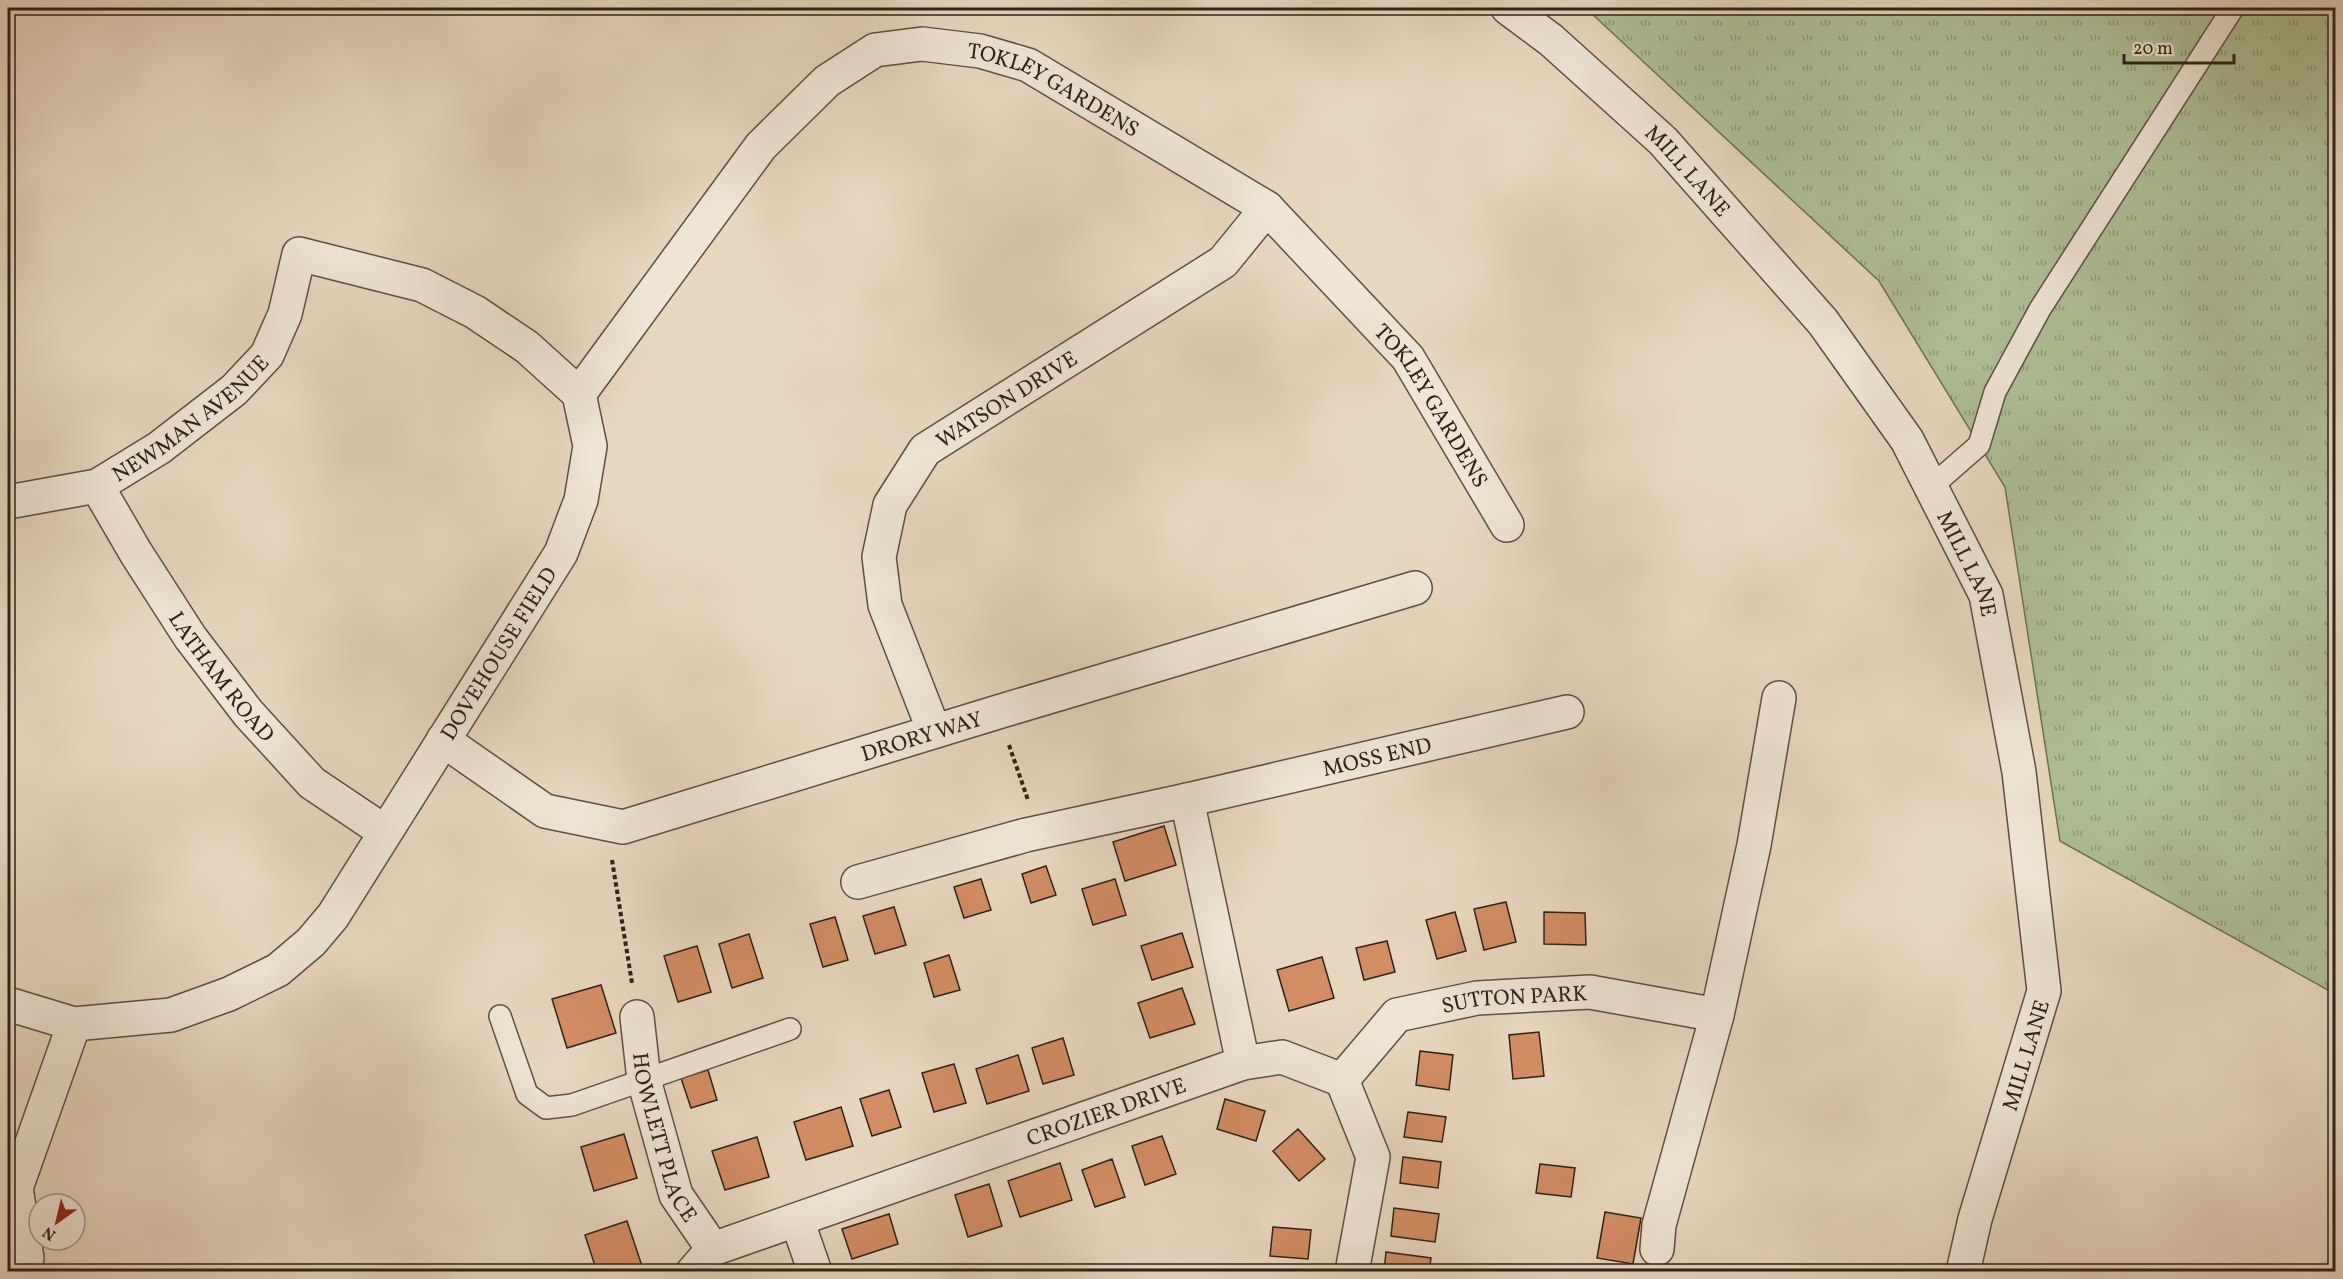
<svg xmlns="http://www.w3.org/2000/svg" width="2343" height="1279" font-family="Vollkorn,serif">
<defs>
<pattern id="grass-tufts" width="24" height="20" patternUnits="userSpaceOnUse" patternTransform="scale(1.5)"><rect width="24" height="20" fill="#afbf97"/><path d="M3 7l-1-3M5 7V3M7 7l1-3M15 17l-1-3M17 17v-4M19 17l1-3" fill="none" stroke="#8f9b7a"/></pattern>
</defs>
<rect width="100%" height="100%" fill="#e8d7bf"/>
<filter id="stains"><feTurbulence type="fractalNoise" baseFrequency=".00333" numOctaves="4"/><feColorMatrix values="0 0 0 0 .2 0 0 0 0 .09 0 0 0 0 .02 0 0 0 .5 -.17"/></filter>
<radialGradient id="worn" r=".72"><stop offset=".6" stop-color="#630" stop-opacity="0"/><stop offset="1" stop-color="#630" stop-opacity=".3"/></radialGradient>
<path fill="url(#grass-tufts)" stroke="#6e7058" stroke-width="1.5" d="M1582,8h753v986l-275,-153 -55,-354 -126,-206 -289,-269z"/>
<path fill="#d38d65" stroke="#2c221a" stroke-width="1.5" d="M1164,826l12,39 -51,16 -12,-39z
M1046,866l10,29 -25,8 -9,-29z
M981,879l10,31 -27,8 -10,-31z
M1115,879l11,36 -33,10 -11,-36z
M1506,902l10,40 -32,8 -10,-41z
M894,907l12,38 -31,9 -12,-38z
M1455,912l11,39 -29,8 -11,-39z
M1544,912l41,1 1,32 -42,-1z
M835,917l13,43 -25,7 -13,-43z
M1182,933l11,34 -41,13 -11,-34z
M749,934l14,44 -31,10 -13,-44z
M1387,941l8,31 -31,8 -8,-32z
M697,946l14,46 -33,10 -14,-46z
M949,955l11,35 -26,7 -10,-34z
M1322,957l12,41 -45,13 -12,-41z
M601,985l15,48 -49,15 -15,-49z
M1182,988l13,36 -45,14 -12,-35z
M1539,1032l5,44 -31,3 -4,-44z
M1063,1038l11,37 -31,9 -11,-36z
M1420,1051l33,4 -4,35 -33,-5z
M1018,1055l11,36 -42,13 -11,-35z
M954,1064l12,39 -32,9 -12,-39z
M708,1070l9,30 -26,8 -10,-30z
M889,1090l12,37 -29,9 -12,-37z
M1225,1099l40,12 -9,30 -39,-12z
M841,1107l12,39 -47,14 -12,-38z
M1408,1112l38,5 -4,25 -38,-5z
M1298,1129l27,30 -26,22 -26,-30z
M624,1134l13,44 -43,13 -13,-44z
M1162,1136l14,38 -31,11 -13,-39z
M757,1137l12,40 -44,13 -13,-39z
M1403,1157l38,5 -3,26 -38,-5z
M1112,1159l13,38 -30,10 -13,-37z
M1060,1163l12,37 -52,17 -12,-36z
M1540,1164l35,4 -4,29 -35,-4z
M989,1184l13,42 -34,11 -13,-42z
M1394,1208l45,6 -4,28 -44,-6z
M1605,1212l36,6 -8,46 -36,-6z
M889,1214l9,30 -46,15 -10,-30z
M627,1221l17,51h-47l-12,-37z
M1273,1227l38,3 -3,29 -38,-3z
M1386,1252l45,6 -2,14h-45z"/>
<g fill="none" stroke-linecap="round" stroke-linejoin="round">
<defs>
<path id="lane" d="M1931,487l48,-42 16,-53 45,-83 193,-301
M500,1016l27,78 19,14 26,-3 218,-76"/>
<g id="street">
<path id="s1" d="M1508,8l43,32 112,101 160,181 84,118 79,155 33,177 25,219 -69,228 -12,53"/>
<path id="s2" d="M579,394l182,-248 66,-65 48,-31 47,-6 58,7 48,14 239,143 141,150 99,167"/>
<path id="s3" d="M97,486l39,67 54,84 58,76 64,70 73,49"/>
<path id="s4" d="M8,502l89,-16 62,-38 75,-58 33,-35 18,-41 14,-60 123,31 53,27 52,35 52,47 11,52 -9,54 -20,53 -228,363 -22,26 -33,28 -49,24 -58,21 -97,9 -66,-20"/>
<path id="s5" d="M934,731l-49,-126 -6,-48 11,-52 35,-55 298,-188 44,-54"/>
<path id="s6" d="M443,740l102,71 78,16 375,-115 417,-124"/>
<path d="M1187,800l56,263"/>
<path id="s7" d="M858,882l168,-47 161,-35 380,-88"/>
<path id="s8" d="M637,1017l7,63 32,115 37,54"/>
<path id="s9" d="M1342,1080l55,-65 80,-17 113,-6 127,23 37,-170 25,-147"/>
<path d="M797,1220l18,52"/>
<path d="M1657,1249l2,-24 58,-210"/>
<path d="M27,1258l-11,-70 58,-164"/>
<path id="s10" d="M693,1272l20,-23 530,-186 39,-6 60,23 31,77 -21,115"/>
</g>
</defs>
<use href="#lane" stroke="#5b4f43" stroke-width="24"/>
<use href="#street" stroke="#5b4f43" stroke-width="36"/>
<path stroke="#2c221a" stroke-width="4" stroke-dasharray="4.5 3" stroke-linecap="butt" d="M1009,745l19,55
M612,860l20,123"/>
<use href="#lane" stroke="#f0e5d5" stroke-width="21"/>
<use href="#street" stroke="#f0e5d5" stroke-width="33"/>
</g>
<g text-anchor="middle" stroke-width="5" stroke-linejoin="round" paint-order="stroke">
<g font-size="22" fill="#2c221a" stroke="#f0e5d5">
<text dy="8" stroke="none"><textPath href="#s2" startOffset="646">TOKLEY GARDENS</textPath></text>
<text dy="8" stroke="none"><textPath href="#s1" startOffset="243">MILL LANE</textPath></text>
<text dy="8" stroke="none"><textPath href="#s5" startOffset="398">WATSON DRIVE</textPath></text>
<text dy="8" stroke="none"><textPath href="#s2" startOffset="1150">TOKLEY GARDENS</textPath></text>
<text dy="8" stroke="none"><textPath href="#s4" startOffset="206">NEWMAN AVENUE</textPath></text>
<text dy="8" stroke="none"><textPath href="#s1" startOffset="729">MILL LANE</textPath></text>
<text transform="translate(498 653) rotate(-58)" y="8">DOVEHOUSE FIELD</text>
<text dy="8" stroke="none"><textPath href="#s3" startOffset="228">LATHAM ROAD</textPath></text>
<text dy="8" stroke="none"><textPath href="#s6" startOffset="516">DRORY WAY</textPath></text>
<text dy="8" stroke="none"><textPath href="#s7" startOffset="534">MOSS END</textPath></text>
<text dy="8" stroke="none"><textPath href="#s9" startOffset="204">SUTTON PARK</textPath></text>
<text transform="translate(2025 1055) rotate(-73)" y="8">MILL LANE</text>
<text dy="8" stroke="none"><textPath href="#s10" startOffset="447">CROZIER DRIVE</textPath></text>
<text dy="8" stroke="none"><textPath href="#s8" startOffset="124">HOWLETT PLACE</textPath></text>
</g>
</g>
<rect width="2343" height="1279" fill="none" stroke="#e8d7bf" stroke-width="30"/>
<rect x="9" y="9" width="2325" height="1261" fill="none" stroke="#2c221a" stroke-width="3"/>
<rect x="15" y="15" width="2313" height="1249" fill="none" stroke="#2c221a" stroke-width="1.5"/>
<g transform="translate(57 1222) rotate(214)"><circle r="28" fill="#f0e5d5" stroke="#a2978a" stroke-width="1.5"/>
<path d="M0-4.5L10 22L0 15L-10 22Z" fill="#8f2418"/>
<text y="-9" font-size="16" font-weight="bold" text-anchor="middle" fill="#2c221a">N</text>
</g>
<path d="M2124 54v9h110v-9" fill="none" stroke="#2c221a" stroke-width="3"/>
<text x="2133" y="54" font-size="18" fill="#2c221a" stroke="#f0e5d5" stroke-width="4.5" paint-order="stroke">20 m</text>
<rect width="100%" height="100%" filter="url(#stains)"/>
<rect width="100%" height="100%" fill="url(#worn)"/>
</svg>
